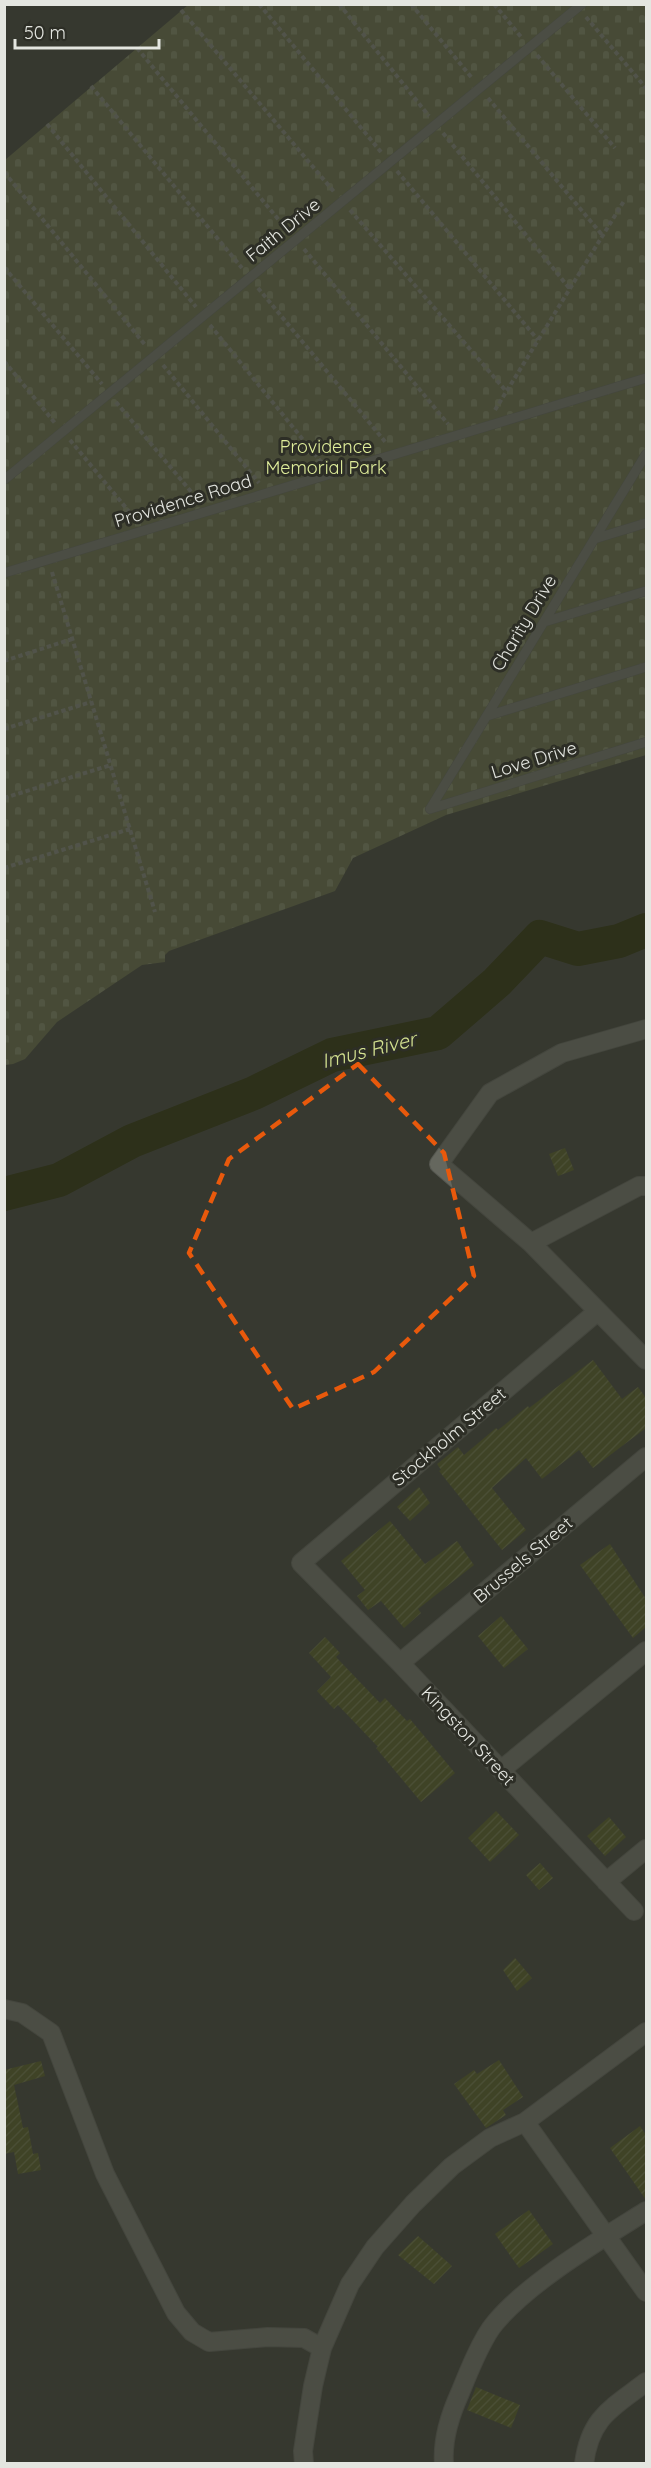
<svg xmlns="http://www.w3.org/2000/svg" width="651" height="2468" font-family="Quicksand,sans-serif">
<defs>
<pattern id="cemetery-stones" width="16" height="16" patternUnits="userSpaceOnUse" patternTransform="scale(1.5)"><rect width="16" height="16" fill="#5b613e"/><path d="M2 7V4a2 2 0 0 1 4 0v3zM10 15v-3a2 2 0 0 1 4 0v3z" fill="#72785a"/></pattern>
<pattern id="building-hatch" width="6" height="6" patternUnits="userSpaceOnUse" patternTransform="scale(1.5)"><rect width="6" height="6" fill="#49501b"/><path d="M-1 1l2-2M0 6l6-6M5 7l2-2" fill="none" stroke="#63693c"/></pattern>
</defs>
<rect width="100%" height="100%" fill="#373930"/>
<path fill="url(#cemetery-stones)" d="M188,5h458v750l-200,60 -93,43 -18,33 -166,60 -4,4v7l-23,3 -85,57 -32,37 -12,5 -8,1v-905z"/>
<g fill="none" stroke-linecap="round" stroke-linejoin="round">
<path stroke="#222700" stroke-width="34" d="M4,1194l55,-14 73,-39 122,-48 78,-38 106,-22 59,-51 43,-45 38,12 41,-8 27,-11"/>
</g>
<path fill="url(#building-hatch)" d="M565,1148l9,22 -16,6 -9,-22z
M593,1360l29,39 16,-12 8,11v30l-53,40 -14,-18 -37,29 -16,-21 -34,30 34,42 -24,20 -63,-79 2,-1 -4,-6 21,-17 6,8 32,-27 2,2 30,-24 1,2z
M419,1487l11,16 -20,18 -13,-14z
M390,1521l35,43 32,-23 17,24 -56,44 3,4 -17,15 -23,-27 -13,9 -11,-14 8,-6 -24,-29z
M610,1544l36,55v28l-13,11 -53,-73z
M501,1616l27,33 -24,19 -26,-32z
M325,1637l15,16 -4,4 44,46 5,-5 22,23 3,-2 45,54 -34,29 -45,-54 2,-1 -40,-42 -4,4 -17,-18 14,-14 -22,-24z
M496,1811l23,24 -29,27 -22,-24z
M609,1817l17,20 -21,19 -18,-20z
M540,1863l13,15 -14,12 -13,-15z
M515,1958l17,20 -15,13 -14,-21z
M499,2060l24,37 -20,13 3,5 -20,13 -32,-44 20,-14 3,4z
M41,2061l4,15 -31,9 9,43 5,-1 5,27 5,-1 3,17 -23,4 -4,-22 -10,2v-84z
M640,2126l6,9v65l-36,-52z
M529,2210l24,34 -34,24 -24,-34z
M418,2236l34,30 -18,18 -36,-29z
M476,2387l44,18 -9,23 -44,-18z"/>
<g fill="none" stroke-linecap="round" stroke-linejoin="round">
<defs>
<path id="service" d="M4,480l578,-476
M594,539l52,-16
M4,573l642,-195
M544,622l102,-31
M487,716l159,-49
M430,809l216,-355
M430,809l216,-67"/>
<path id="minor" d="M646,1029l-84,24 -72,40 -51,71 92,79 115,117
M531,1243l108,-57h7
M598,1311l-297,252 99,100 234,248
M400,1663l246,-206
M501,1770l145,-119
M606,1882l40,-33
M4,2009l18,4 29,20 54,141 71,139 16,19 17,10 59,-5 36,1 18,10
M525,2122l121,170
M304,2464l-1,-13 10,-65 9,-38 28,-64 25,-37 38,-43 39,-38 38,-28 35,-16 121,-90
M444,2464c-2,-25 6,-49 16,-71 8,-20 22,-55 35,-70 35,-42 105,-83 151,-112
M584,2464c6,-47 28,-56 62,-82"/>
</defs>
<use href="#service" stroke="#555750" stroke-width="10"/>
<use href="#minor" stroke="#555750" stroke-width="20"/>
<path stroke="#72746c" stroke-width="4" stroke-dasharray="4.5 3" stroke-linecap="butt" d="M259,4l122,148
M339,4l90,112
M411,4l61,74
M494,4l28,34
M181,10l154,183
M586,17l60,71
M137,48l150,182
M537,55l78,93
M91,86l151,182
M488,98l115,138
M47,124l149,183
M443,133l127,156
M397,171l141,169
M4,172l142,174
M350,210l156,181
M304,249l144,175
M4,267l98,117
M258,288l129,156
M210,325l112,138
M4,361l51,62
M163,365l96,118
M116,402l82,98
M495,410l129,-209
M70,440l66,80
M52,572l103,340
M4,661l68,-22
M4,729l87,-27
M4,798l107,-33
M4,868l126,-39"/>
<use href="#service" stroke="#65675e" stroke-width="9"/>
<use href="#minor" stroke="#65675e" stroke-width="18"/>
</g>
<path d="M0 0H651V2468H0ZM358,1064l86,89 30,123 -100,96 -81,37 -104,-156 40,-94z" fill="#373930" fill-opacity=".55" fill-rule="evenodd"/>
<path fill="none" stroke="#e8590c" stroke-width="4.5" stroke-dasharray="12 8" stroke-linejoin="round" d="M358,1064l86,89 30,123 -100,96 -81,37 -104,-156 40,-94z"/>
<g text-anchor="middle" stroke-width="6" stroke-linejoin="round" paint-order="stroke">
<g font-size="18" fill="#e4e6e0" stroke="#2d2e26">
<text transform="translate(283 230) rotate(-39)" y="6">Faith Drive</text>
<text transform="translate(183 501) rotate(-17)" y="6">Providence Road</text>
<text transform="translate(524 623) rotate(-59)" y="6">Charity Drive</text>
<text transform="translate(534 760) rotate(-17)" y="6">Love Drive</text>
<text transform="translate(449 1437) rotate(-40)" y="6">Stockholm Street</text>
<text transform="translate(523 1560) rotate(-40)" y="6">Brussels Street</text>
<text transform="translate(468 1736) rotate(47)" y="6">Kingston Street</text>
</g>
<g font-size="18" fill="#e0ee9b" stroke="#2d2e26">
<text x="326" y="453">Providence<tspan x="326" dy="21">Memorial Park</tspan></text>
</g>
<g font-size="20" font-style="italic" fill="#d4e290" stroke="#2d2e26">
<text transform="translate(369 1050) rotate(-14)" y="7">Imus River</text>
</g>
</g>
<rect width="651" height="2468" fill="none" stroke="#e4e6e0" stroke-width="12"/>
<path d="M15 39v9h144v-9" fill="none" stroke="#e4e6e0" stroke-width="3"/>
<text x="24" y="39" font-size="18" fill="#e4e6e0" stroke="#2d2e26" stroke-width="4.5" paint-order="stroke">50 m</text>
</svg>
